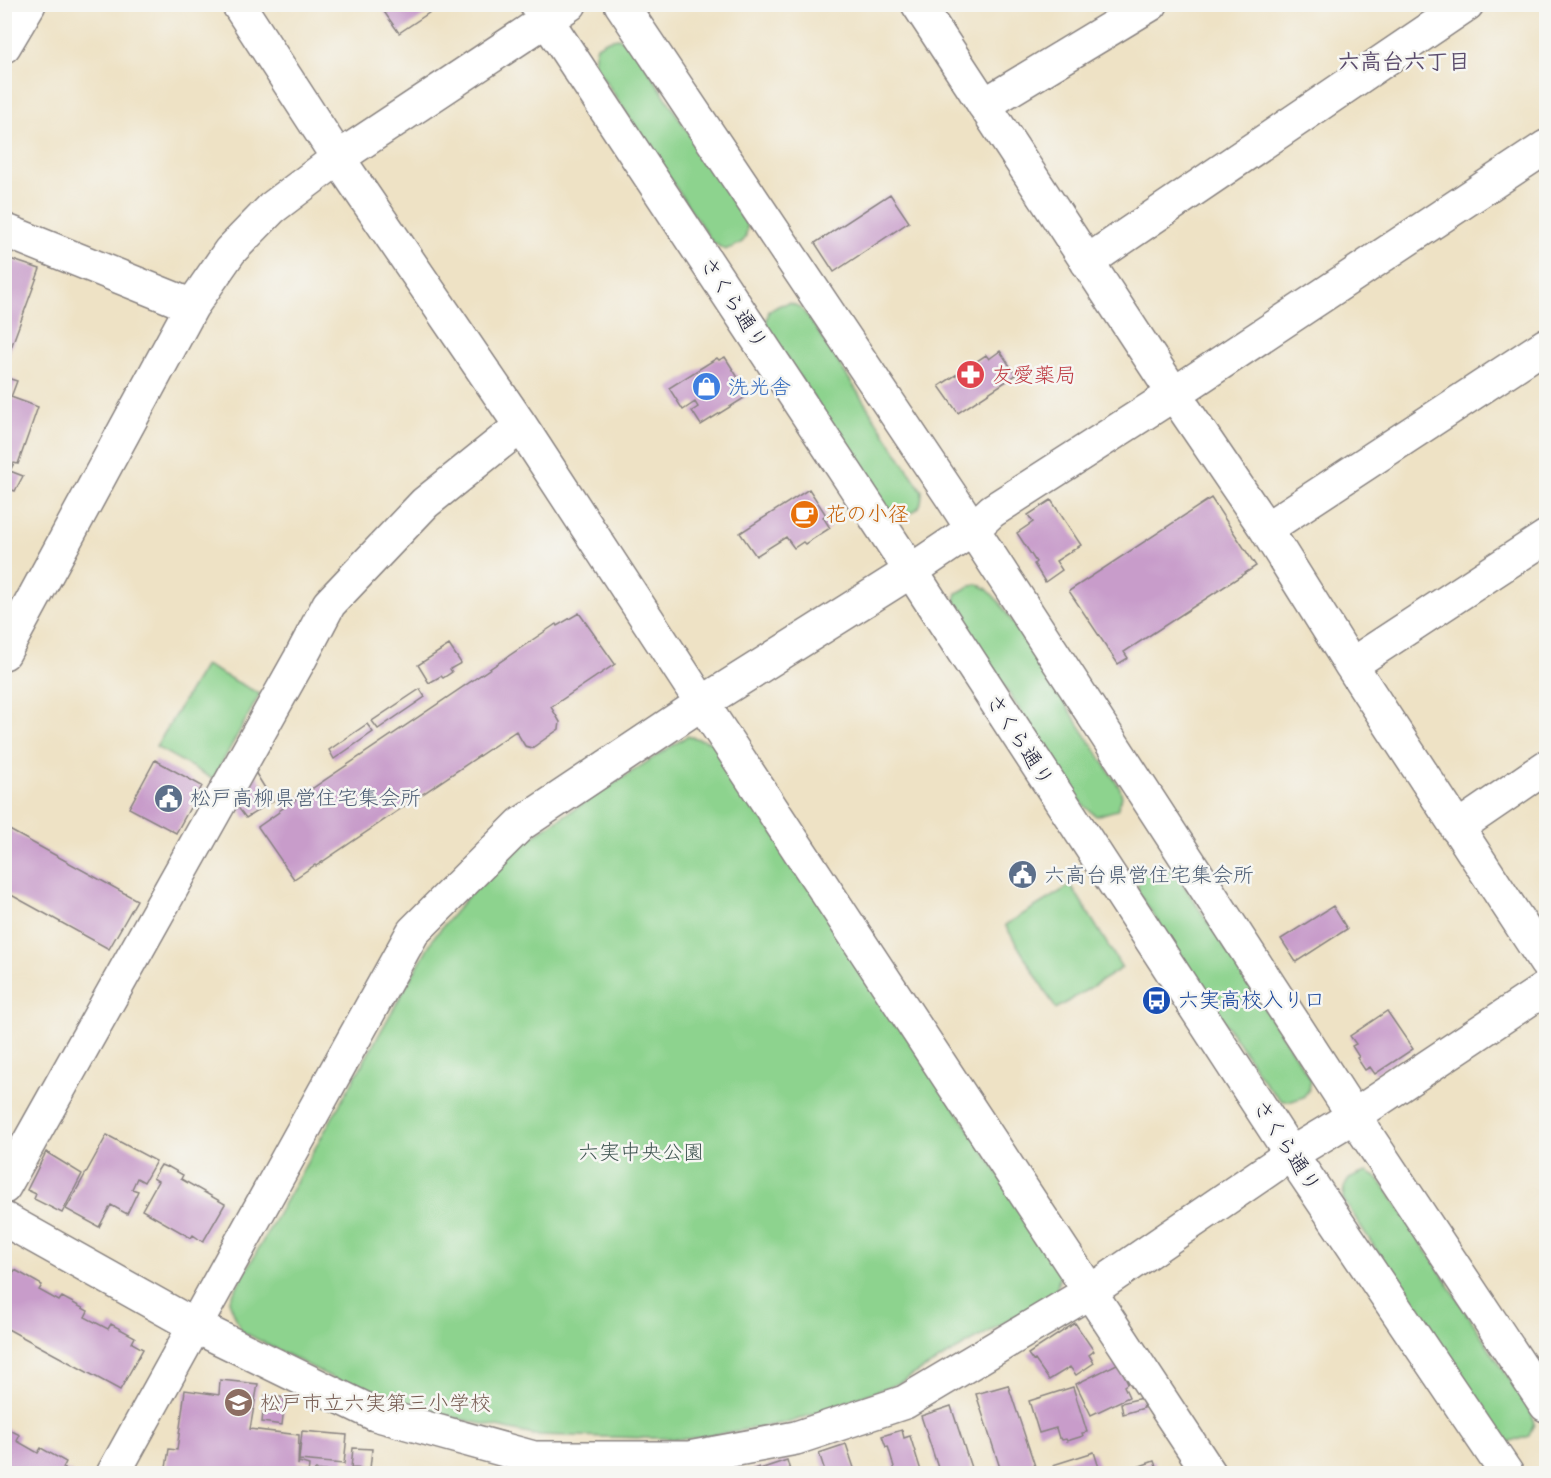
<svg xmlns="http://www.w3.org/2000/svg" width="1551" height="1478" font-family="'Gochi Hand','Klee One',sans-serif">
<rect width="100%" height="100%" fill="#f6f6f2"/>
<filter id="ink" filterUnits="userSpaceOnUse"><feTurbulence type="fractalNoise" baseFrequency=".0167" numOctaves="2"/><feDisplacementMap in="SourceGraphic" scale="12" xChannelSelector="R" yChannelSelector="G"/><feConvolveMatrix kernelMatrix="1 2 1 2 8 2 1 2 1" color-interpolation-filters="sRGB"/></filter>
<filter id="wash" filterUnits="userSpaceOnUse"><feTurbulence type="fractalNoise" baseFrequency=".008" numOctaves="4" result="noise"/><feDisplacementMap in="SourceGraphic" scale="24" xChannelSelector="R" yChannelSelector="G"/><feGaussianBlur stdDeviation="1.35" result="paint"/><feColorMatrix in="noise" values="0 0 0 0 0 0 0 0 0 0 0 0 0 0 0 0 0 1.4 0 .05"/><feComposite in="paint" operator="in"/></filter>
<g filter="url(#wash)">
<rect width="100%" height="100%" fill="#eee2c5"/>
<path fill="#8dd38e" stroke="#587a64" stroke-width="1.5" d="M618,38l10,4 12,15 107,167c0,20 -5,19 -22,26l-13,-8 -118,-178 1,-10 2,-8 11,-6z
M790,303l10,4 12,15 110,169c0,20 -5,19 -22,26l-12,-8 -121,-180v-10l2,-8 11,-6z
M978,584l9,5 13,14 120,185 2,9 -5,13 -21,6 -13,-11 -129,-194 1,-11 2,-7 11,-6z
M205,665l55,29 -47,85 -57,-32z
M687,736l28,7 346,526 -5,24 -157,90 -108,39 -104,17 -153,-4 -107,-23 -79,-26 -107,-55 -12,-30 205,-364 55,-66 44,-35z
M1161,865l10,5 12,14 128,196 -2,10 -6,7 -11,4h-10l-15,-15 -129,-194v-11l3,-8 11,-5z
M1071,885l51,83 -66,41 -51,-84z
M1367,1172l9,5 12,14 144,223 2,10 -5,12 -21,7 -13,-11 -152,-233c0,-19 6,-22 24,-27z"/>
<g id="blocks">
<path fill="#c89cca" d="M382,4h60l-43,29 -19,-27z
M890,194l19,28 -75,50 -19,-29z
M4,257l36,12 -35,95h-1z
M1000,351l16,24 -58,38 -19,-27 47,-31 3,4z
M725,357l24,38 -48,30 -9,-14 6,-4 -3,-5 -12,8 -14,-22 48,-30 2,2z
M4,377l13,4 -6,16 27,10 -20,57 -4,-1 -4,8 13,5 -8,15 -11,-4z
M809,489l17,26 -3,2 7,11 -25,16 -2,-2 -9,6 -8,-11 -30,19 -16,-23z
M1211,498l45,68 -132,86 4,6 -10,6 -49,-73z
M1051,500l30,45 -25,16 6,9 -17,12 -11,-18 2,-2 -19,-29 16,-11 -5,-7z
M579,613l36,51 -64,43 9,15 -1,7 -27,19 -7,-2 -9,-15 -200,135 -1,-1 -21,14 -36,-52 21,-15v-1l277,-187 1,2z
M449,645l12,18 -11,6 2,3 -9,6 -2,-2 -12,7 -11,-18z
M420,689l5,8 -47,32 -6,-8z
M367,724l6,8 -39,27 -5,-9z
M155,760l47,26 -26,47 -47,-25z
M255,772l18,29 -27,17 -9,-12z
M4,827l133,73 -28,49 -105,-58z
M1333,906l14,23 -51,33 -15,-23z
M1387,1011l26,38 -38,25 -5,-7 -5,3 -8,-12 2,-1 -7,-11 4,-2 -6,-8z
M107,1135l49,26 -12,21 -7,-4 -5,11 6,2 -11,23 -16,-9 -12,22 -33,-18z
M46,1152l36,22 -20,39 -28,-14 2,-5 -9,-4z
M161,1165l5,2 1,-1 16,9 -2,4 44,25 -22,38 -10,-7 -2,3 -49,-28 16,-29 -5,-3z
M15,1270l27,15 -3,5 20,11 3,-4 26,14 -3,6 23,12 3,-5 24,13 -3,6 11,6 -23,41 -116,-63v-55l8,4z
M1075,1323l19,28 -5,4 5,8 -18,12 -6,-8 -21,13 -14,-20 -2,1 -5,-7z
M1119,1363l9,20 -4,3 5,11 -38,18 -15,-31z
M220,1380l38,4 -8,45 49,6 -1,30 1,-3 10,3 -1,9h-143l4,-25 8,1 8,-60 34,5z
M1008,1385l29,87 -4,2h-31l-26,-80z
M1073,1387l14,45 -5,1 1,3 -16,5 -1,-2 -4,1 -1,-2h-2l-3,-10 -17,5 -10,-32z
M265,1395l20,3 -3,27 -20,-3z
M1142,1398l2,10 -21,6 -2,-11z
M951,1406l22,68h-33l-19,-58z
M4,1427l16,8 -3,6 21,12 3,-5 25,14 -3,6 12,6h-71z
M902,1430l2,8 6,-2 12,38h-26l-8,-28 -2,1 -4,-11z
M302,1431l45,4 -3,29 -45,-4z
M846,1444l10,30h-30l-7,-21z
M353,1448l19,1 -2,20 -19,-1z
M1094,1452l7,22h-46l-2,-9z
M787,1460l4,14h-50l18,-7 1,2z
M1154,1461l3,8 6,-2 3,7h-48z
M315,1470l19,2v2h-20z"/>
</g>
</g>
<g filter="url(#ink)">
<use href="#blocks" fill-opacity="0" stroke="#888280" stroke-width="1.5"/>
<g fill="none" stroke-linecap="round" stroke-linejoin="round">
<defs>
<path id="minor" d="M238,4l100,154 183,268 181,277 508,771
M536,4l375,567 380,583 216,320
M621,4l330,492 403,620 192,289
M918,4l256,390 92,135 85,136 195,298
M4,46l25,-42
M984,105l167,-101
M4,230l188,76
M1087,262l380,-258
M1266,529l280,-184
M4,653l188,-347 38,-55 42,-43 66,-50 232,-154
M1351,665l195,-128
M1457,828l89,-61
M4,1187l296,-528 29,-55 96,-101 96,-77
M4,1219l191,107 180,88 159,44h155l107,-20 109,-36 186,-111 200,-137 63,-38 192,-128
M113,1474l300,-542 108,-108 181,-121 209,-132 62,-42 19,-18 182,-117 372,-247"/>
</defs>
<use href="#minor" stroke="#888280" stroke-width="36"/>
<use href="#minor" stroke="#fff" stroke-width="33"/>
</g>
</g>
<defs>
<symbol id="pharmacy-disc" viewBox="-11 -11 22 22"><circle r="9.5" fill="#e0444e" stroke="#f6f6f2"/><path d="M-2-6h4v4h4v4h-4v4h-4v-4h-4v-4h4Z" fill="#fff"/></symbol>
<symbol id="shop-disc" viewBox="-11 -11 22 22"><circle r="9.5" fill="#3f7fe0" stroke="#f6f6f2"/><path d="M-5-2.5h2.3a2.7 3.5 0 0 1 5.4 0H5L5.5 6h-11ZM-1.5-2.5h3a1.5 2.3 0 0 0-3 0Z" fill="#fff"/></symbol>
<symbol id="cafe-disc" viewBox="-11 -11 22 22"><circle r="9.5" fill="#e8710a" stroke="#f6f6f2"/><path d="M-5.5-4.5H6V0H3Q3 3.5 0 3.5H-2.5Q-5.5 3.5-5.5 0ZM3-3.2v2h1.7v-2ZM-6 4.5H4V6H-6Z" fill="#fff"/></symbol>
<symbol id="civic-disc" viewBox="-11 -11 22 22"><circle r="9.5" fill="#5c6f8a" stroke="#f6f6f2"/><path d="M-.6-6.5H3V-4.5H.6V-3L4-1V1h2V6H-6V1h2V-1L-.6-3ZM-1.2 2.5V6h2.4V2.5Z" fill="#fff"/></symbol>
<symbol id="bus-disc" viewBox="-11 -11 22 22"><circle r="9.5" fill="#1a4fb4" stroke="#f6f6f2"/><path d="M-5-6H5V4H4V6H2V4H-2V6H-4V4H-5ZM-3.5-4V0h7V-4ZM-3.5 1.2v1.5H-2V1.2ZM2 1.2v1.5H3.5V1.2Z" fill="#fff"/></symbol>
<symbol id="school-disc" viewBox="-11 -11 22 22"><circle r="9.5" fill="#8d6e63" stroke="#f6f6f2"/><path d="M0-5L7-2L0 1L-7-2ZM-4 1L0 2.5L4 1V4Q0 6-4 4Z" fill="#fff"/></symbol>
</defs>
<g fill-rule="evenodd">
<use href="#pharmacy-disc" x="954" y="358" width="33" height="33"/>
<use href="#shop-disc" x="690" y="370" width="33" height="33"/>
<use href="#cafe-disc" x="788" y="498" width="33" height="33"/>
<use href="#civic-disc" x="152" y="782" width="33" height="33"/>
<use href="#civic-disc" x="1006" y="858" width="33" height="33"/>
<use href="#bus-disc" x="1140" y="984" width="33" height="33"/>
<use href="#school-disc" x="222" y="1386" width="33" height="33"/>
</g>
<g text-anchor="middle" stroke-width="5" stroke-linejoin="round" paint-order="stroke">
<g font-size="21" fill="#22223b" stroke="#f6f6f2">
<text transform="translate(734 303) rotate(57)" y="7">さくら通り</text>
<text transform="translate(1020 740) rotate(57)" y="7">さくら通り</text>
<text transform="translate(1287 1146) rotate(57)" y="7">さくら通り</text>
</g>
<g font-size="21" fill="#be3a42" stroke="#f6f6f2" text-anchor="start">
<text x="992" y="382">友愛薬局</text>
</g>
<g font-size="21" fill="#366cbe" stroke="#f6f6f2" text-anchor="start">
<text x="728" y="394">洗光舎</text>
</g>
<g font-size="21" fill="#c56008" stroke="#f6f6f2" text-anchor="start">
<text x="825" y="521">花の小径</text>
</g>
<g font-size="21" fill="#4e5e75" stroke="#f6f6f2" text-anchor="start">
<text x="190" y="805">松戸高柳県営住宅集会所</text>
<text x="1044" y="882">六高台県営住宅集会所</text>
</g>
<g font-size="21" fill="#164399" stroke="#f6f6f2" text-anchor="start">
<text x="1178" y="1007">六実高校入り口</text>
</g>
<g font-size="21" fill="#425754" stroke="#f6f6f2">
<text x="641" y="1159">六実中央公園</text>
</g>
<g font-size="21" fill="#785e54" stroke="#f6f6f2" text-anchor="start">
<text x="260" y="1410">松戸市立六実第三小学校</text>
</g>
<g font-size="22" font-weight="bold" fill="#5c4d6d" stroke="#f6f6f2">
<text x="1404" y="69">六高台六丁目</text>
</g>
</g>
<rect width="1551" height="1478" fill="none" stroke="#f6f6f2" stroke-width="24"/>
</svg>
